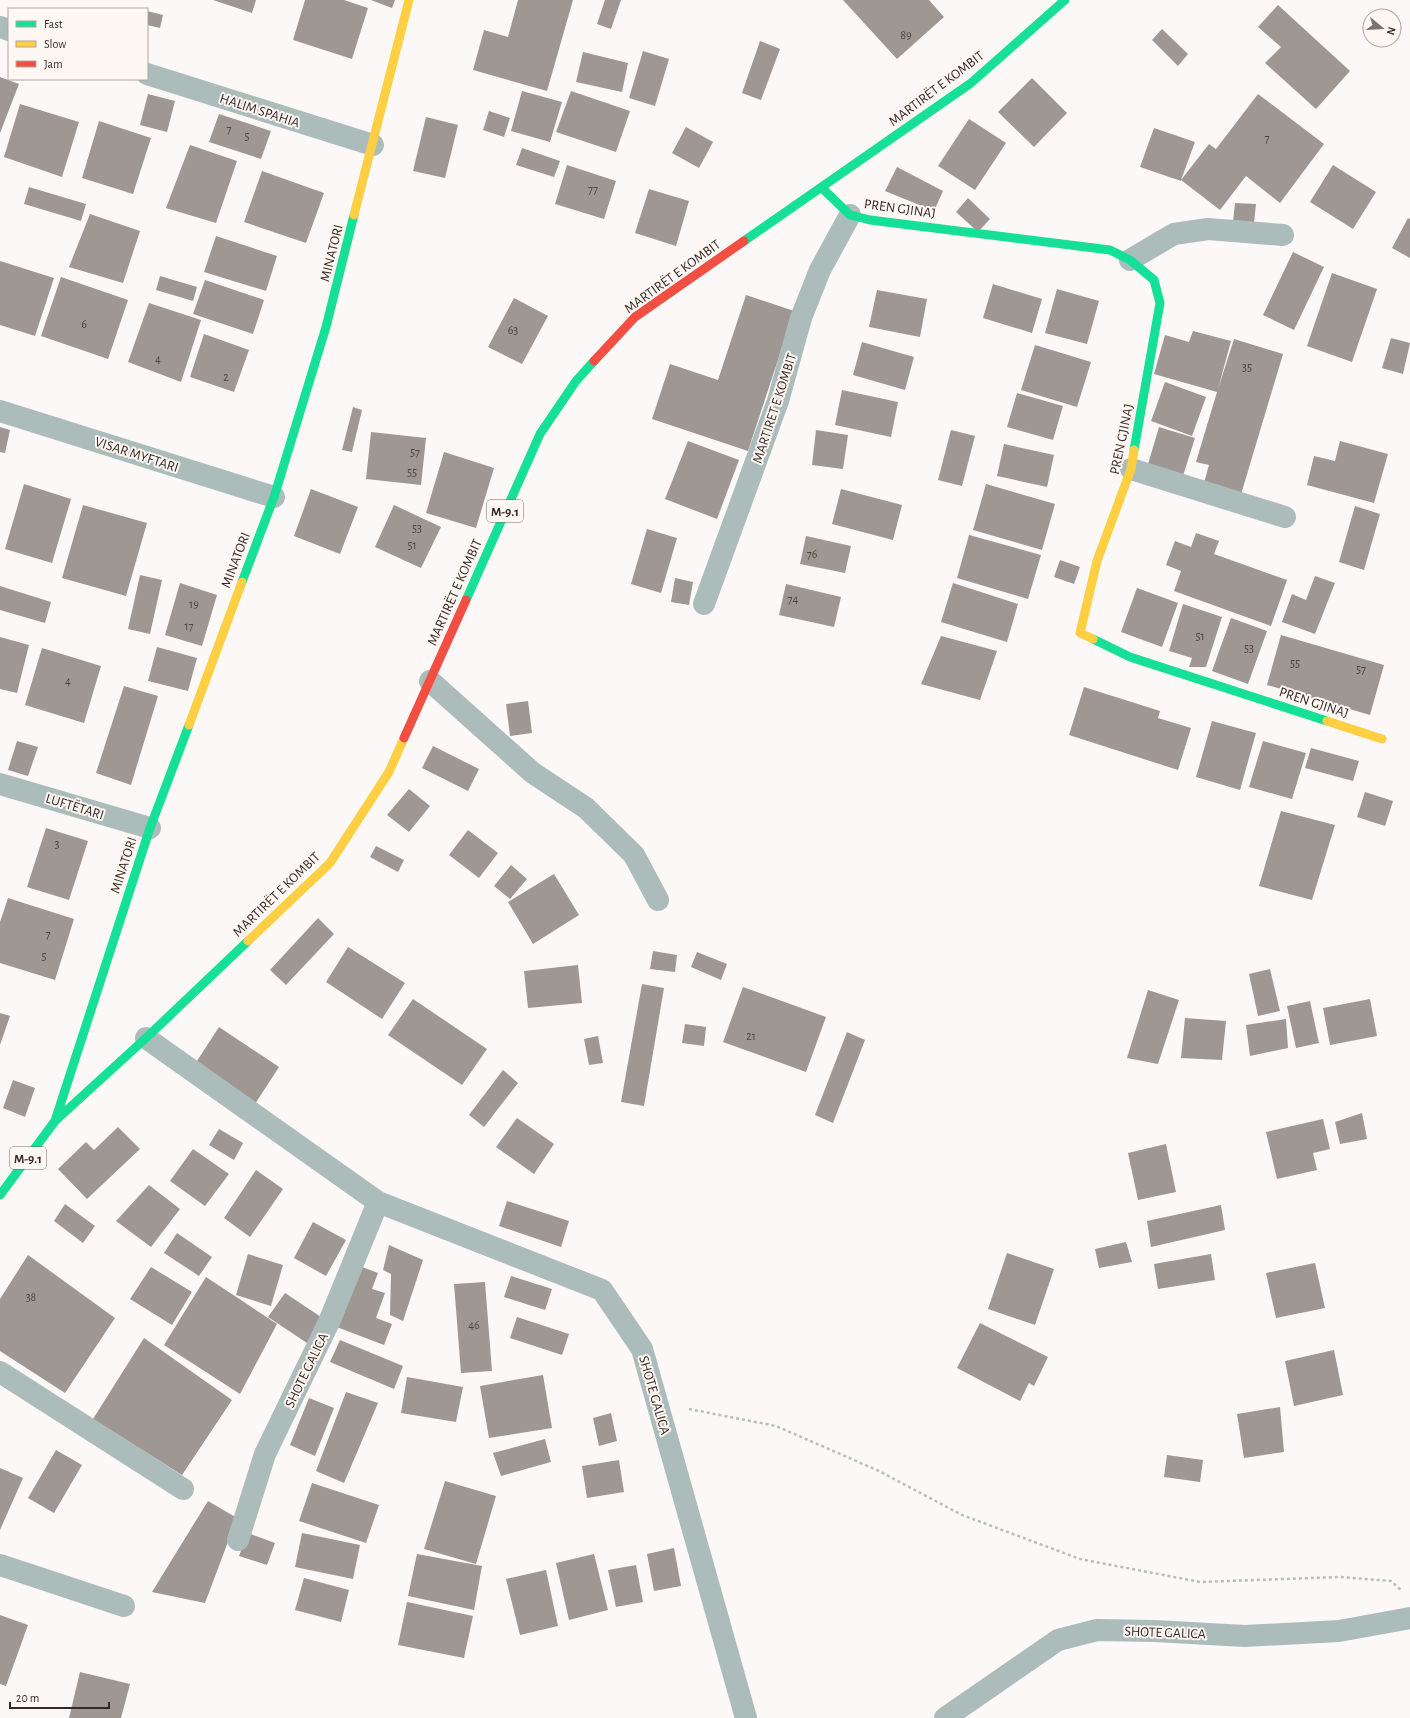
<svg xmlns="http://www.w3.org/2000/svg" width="1410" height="1718" font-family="'Alegreya Sans',sans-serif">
<rect width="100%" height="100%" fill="#fcf8f7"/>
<path fill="#9e9794" d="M213,0h43l-4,13z
M305,0h39l24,8 -16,51 -59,-19z
M371,0h24l-3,8z
M518,0h55l-26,91 -74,-21 11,-40 24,7z
M605,0h16l-10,29 -14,-5z
M843,0h86l15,17 -47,42z
M1278,5l72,66 -34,38 -51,-46 16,-16 -23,-20z
M147,11l16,4 -3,13 -13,-3z
M1162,29l26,25 -10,12 -26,-26z
M760,41l20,8 -19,51 -19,-7z
M643,51l26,8 -14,47 -26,-8z
M583,52l45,11 -6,29 -46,-10z
M0,77l19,7 -19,49z
M1032,78l35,35 -33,34 -36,-35z
M522,91l40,11 -12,40 -39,-11z
M571,91l59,20 -14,41 -60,-20z
M148,94l27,7 -8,31 -27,-7z
M1258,94l66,50 -44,59 -34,-27 -26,34 -39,-30v1l-41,-14 14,-39 41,14 -14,38 28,-36 7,5z
M20,104l59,18 -17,55 -58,-20z
M489,111l21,7 -6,19 -21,-7z
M219,114l52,17 -10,28 -52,-17z
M426,117l32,8 -13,53 -32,-7z
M969,119l37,24 -31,47 -37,-24z
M99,121l52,17 -18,56 -51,-16z
M686,127l27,15 -14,26 -27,-15z
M190,145l47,16 -21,62 -50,-15z
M522,148l38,13 -6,16 -38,-12z
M567,165l49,16 -12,38 -49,-15z
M1333,165l43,27 -23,37 -43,-27z
M897,167l46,24 -9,20 -49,-20z
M262,171l62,22 -18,50 -62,-21z
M29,187l57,17 -5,17 -57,-17z
M649,189l40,12 -13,45 -41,-13z
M968,198l22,21 -12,13 -22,-20z
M1235,203l21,1 -2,19 -21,-1z
M90,214l50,17 -17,52 -54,-16z
M1408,218l2,1v39l-18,-10z
M216,236l61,20 -11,35 -62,-19z
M1293,252l31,15 -30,63 -31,-15z
M0,261l54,17 -19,58 -35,-11z
M1332,273l45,16 -25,73 -45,-16z
M160,276l37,11 -4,14 -37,-11z
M61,277l67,23 -20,59 -67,-23z
M205,280l59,20 -11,34 -60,-20z
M993,284l49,15 -10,34 -49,-15z
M1057,289l42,12 -12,43 -42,-11z
M877,290l50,9 -7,38 -51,-10z
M746,295l48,16 -46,140 -96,-32 18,-55 48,16z
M514,298l34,18 -26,48 -34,-17z
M149,303l52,17 -20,62 -53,-20z
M1193,331l38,10 -13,48 16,-50 49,15 -44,147 -37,-11 7,-25 -13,-3 21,-70 -63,-18 11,-39 24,7z
M204,334l45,16 -15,42 -44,-15z
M1391,338l19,5 -7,31 -21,-6z
M862,342l52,15 -9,33 -52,-15z
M1035,345l56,17 -14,45 -56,-17z
M1165,382l41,15 -14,39 -41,-15z
M842,390l56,12 -7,35 -56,-12z
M1017,393l46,13 -10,34 -46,-13z
M353,407l9,3 -10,42 -10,-2z
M0,427l10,3 -5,23 -5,-1z
M1159,427l36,11 -14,44 -35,-11z
M816,430l32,5 -5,34 -31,-4z
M951,430l24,6 -13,50 -24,-6z
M371,432l55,6 -5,47 -55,-6z
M688,441l51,19 -22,59 -52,-20z
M1340,441l48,13 -14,49 -67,-18 7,-29 21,5z
M1004,444l50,11 -7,32 -50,-11z
M444,452l50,16 -18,60 -50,-15z
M24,484l47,15 -19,64 -47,-14z
M986,484l69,20 -13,46 -69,-20z
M311,489l47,18 -18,47 -46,-18z
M841,489l61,16 -9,35 -61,-16z
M83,505l64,18 -21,73 -64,-18z
M394,505l47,22 -20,41 -46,-21z
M1355,506l25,8 -16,56 -25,-8z
M647,529l30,9 -16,55 -30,-9z
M1196,533l23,8 -5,13 73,26 -16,46 -97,-35 7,-20 -15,-6 9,-24 16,6z
M969,535l72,20 -13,44 -71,-21z
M806,536l45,10 -6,27 -45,-9z
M1060,560l20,7 -6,17 -20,-7z
M140,575l22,5 -12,54 -22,-5z
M1315,576l20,7 -20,51 -33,-12 10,-28 14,6z
M675,578l18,4 -4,23 -18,-3z
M180,583l37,12 -15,51 -37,-11z
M953,583l65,21 -11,38 -66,-20z
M786,584l55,13 -7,30 -55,-12z
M0,586l51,16 -6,21 -45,-13z
M1137,588l41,15 -16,44 -41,-15z
M1183,604l39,13 -16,50h-17l3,-9 -23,-7z
M1231,618l36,13 -19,53 -36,-13z
M1281,635l103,30 -14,50 -103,-30z
M941,636l56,15 -17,49 -59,-16z
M0,637l29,8 -12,48 -17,-4z
M157,647l40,11 -9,33 -40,-10z
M42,648l59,18 -17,57 -59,-18z
M124,686l34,10 -27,89 -35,-12z
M1084,687l76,24 -2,7 33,10 -13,42 -109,-35z
M528,701l4,32 -22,3 -4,-32z
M1212,721l44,12 -16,57 -44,-13z
M17,741l21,6 -10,29 -20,-6z
M1263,741l43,12 -14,46 -43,-12z
M433,746l46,23 -11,22 -46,-23z
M1311,748l48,13 -6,20 -48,-13z
M409,789l21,17 -21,26 -22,-17z
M1365,792l28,9 -8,25 -28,-9z
M1281,811l54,14 -23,75 -53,-14z
M46,828l42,13 -19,59 -42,-13z
M468,830l30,23 -19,25 -30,-23z
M376,846l28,14 -6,12 -28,-15z
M511,865l16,14 -17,20 -16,-13z
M554,874l25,41 -46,29 -25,-42z
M8,898l66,21 -19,61 -55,-17v-41z
M318,918l16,16 -48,51 -16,-15z
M348,947l57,36 -23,36 -56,-37z
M653,951l24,4 -2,17 -25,-3z
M697,952l30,12 -6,16 -30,-13z
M578,965l4,38 -54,5 -4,-37z
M1270,969l10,42 -22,5 -9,-42z
M642,984l22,4 -20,118 -23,-4z
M743,987l83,30 -20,55 -83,-30z
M1148,990l31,10 -21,64 -31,-6z
M413,999l74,50 -25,36 -74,-50z
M1370,999l7,37 -47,9 -7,-37z
M1310,1001l9,42 -23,5 -9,-42z
M0,1013l10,3 -10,29z
M1185,1018l41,3 -4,39 -41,-2z
M1286,1019l2,29 -38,8 -4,-31z
M685,1024l21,3 -2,19 -22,-3z
M219,1027l60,40 -24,37 -60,-40z
M847,1032l18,8 -32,83 -18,-8z
M598,1036l5,27 -14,2 -5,-26z
M503,1070l15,13 -34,44 -15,-12z
M13,1080l22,8 -10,29 -22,-9z
M1362,1113l5,26 -27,5 -5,-22z
M517,1118l37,26 -20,30 -38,-27z
M1323,1119l7,30 -17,4 4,17 -40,9 -11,-47z
M118,1127l22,22 -53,50 -29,-30 28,-27 8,8z
M219,1129l24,14 -9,17 -25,-15z
M1166,1144l10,48 -38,8 -10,-47z
M193,1149l36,25 -24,32 -35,-25z
M256,1170l27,19 -33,48 -26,-19z
M149,1185l31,24 -29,38 -35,-26z
M507,1201l62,20 -8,26 -62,-21z
M65,1204l30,22 -12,17 -29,-22z
M1221,1205l4,25 -74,17 -4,-26z
M313,1222l33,18 -20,36 -32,-18z
M177,1233l35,24 -13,19 -35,-23z
M1126,1242l6,20 -33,6 -4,-19z
M389,1245l34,15 -20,61 -13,-6 1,-41 -8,-4z
M1007,1253l47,16 -19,56 -47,-16z
M248,1254l35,11 -12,41 -35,-11z
M1211,1254l4,26 -57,9 -4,-25z
M28,1255l87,63 -50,75 -65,-42v-52z
M1315,1263l10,45 -49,10 -10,-45z
M357,1265l21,8 -6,16 13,4 -9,25 16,6 -8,21 -50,-19z
M151,1267l41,25 -20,33 -42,-26z
M511,1276l41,13 -7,21 -41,-13z
M206,1277l71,47 -37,70 -76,-49z
M485,1282l7,89 -31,2 -7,-89z
M285,1293l42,28 -17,24 -42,-28z
M517,1317l52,17 -7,21 -52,-17z
M980,1323l68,34 -14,29 -5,-3 -9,18 -63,-33z
M144,1338l88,62 -50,75 -89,-56z
M340,1340l63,26 -9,23 -64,-27z
M1334,1350l9,45 -49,11 -9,-45z
M543,1375l9,53 -63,10 -9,-52z
M407,1377l56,10 -7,35 -55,-9z
M346,1392l32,11 -34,80 -28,-12z
M309,1398l25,10 -19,48 -25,-11z
M1280,1407l4,45 -40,6 -7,-44z
M611,1413l6,28 -18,5 -6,-28z
M545,1439l6,23 -50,14 -8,-23z
M56,1450l26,15 -28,48 -26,-15z
M1167,1455l36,5 -3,22 -36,-5z
M619,1460l5,32 -37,6 -5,-32z
M0,1468l23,10 -23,52z
M445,1481l51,15 -20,68 -52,-15z
M312,1483l67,22 -13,38 -67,-22z
M208,1501l29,17 -32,85 -53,-11z
M248,1533l27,10 -8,22 -28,-9z
M302,1533l58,12 -7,34 -58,-12z
M674,1548l7,38 -27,5 -7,-37z
M417,1554l65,12 -8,44 -66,-14z
M594,1554l14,56 -39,10 -13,-57z
M636,1565l7,37 -27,5 -8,-37z
M546,1570l12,56 -38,9 -14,-56z
M304,1578l45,12 -8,32 -46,-12z
M407,1602l66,14 -9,42 -66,-13z
M0,1615l28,10 -22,61 -6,-2z
M80,1672l50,12 -9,34h-52z"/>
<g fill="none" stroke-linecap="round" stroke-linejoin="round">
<path stroke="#b6bebd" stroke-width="2.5" stroke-dasharray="3 3" stroke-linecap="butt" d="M689,1409l87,17 103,45 83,44 118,44 120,23 140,-5 51,4 11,10"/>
<path stroke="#acbcbb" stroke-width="22" d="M0,27l9,3
M147,74l226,71
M1130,260l44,-26 34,-5 75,6
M0,411l274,86
M1131,469l154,48
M704,604l74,-203 23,-83 19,-48 30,-55
M430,681l103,92 53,35 48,47 24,45
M0,784l150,44
M146,1038l232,164 224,88 40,59 104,369
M0,1372l183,117
M238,1540l27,-86 64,-132 49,-120
M0,1565l124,41
M945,1718l113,-78 39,-10 58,1 90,5 94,-5 71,-13"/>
<path stroke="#16e098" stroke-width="9" d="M822,188l28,27 20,5 240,30 20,10 24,20 6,23 -26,147
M744,241l227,-158 94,-83
M242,582l32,-85 52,-170 28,-112
M466,600l74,-166 36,-53 18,-20
M1093,639l37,18 197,64
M55,1121l95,-293 39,-103
M0,1195l55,-74 91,-83 102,-97"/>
<path stroke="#ffcf43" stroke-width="9" d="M354,215l55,-215
M1093,639l-13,-6 17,-72 34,-92 3,-19
M1327,721l55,18
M189,725l53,-143
M248,941l82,-78 59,-91 15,-34"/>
<path stroke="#f24e42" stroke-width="9" d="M594,361l41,-44 109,-76
M404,738l62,-138"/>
</g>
<g text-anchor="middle" stroke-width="4" stroke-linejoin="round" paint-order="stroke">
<g font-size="12" fill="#50443e">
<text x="906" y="39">89</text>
<text x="229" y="133">7</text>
<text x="247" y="140">5</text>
<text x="1267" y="142">7</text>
<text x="593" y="193">77</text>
<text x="84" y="328">6</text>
<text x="513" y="334">63</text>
<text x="158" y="363">4</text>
<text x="1247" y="371">35</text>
<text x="226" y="381">2</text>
<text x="415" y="456">57</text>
<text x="412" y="476">55</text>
<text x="417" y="532">53</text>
<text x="412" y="549">51</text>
<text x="812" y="558">76</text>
<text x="793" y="603">74</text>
<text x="194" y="608">19</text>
<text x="189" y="630">17</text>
<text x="1200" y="640">51</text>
<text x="1249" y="652">53</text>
<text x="1295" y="667">55</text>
<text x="1361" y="673">57</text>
<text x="68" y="685">4</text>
<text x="57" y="848">3</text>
<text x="48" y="938">7</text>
<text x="44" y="960">5</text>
<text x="751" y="1040">21</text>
<text x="31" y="1301">38</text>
<text x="474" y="1329">46</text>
</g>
<g fill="#fff7f4" stroke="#726661" stroke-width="1">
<rect x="487" y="500" width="36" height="22" rx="3"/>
<rect x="10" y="1147" width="36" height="22" rx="3"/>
</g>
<g font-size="13" font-weight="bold" fill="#362822">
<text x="505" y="516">M-9.1</text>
<text x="28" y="1163">M-9.1</text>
</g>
<g font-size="14" fill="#362822" stroke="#fff7f4">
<text transform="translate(936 88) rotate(-37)" y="5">MARTIRËT E KOMBIT</text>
<text transform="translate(260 110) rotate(18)" y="5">HALIM SPAHIA</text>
<text transform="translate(900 208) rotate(8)" y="5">PREN GJINAJ</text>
<text transform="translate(331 253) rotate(-76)" y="5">MINATORI</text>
<text transform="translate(672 276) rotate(-36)" y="5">MARTIRËT E KOMBIT</text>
<text transform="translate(774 408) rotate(-72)" y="5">MARTIRET E KOMBIT</text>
<text transform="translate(1121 439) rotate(-78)" y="5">PREN GJINAJ</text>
<text transform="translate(137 454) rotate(18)" y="5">VISAR MYFTARI</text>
<text transform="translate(235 560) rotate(-69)" y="5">MINATORI</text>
<text transform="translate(454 592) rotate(-66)" y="5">MARTIRËT E KOMBIT</text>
<text transform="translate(1314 702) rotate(18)" y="5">PREN GJINAJ</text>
<text transform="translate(75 806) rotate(17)" y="5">LUFTËTARI</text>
<text transform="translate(123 865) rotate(-72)" y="5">MINATORI</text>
<text transform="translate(276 894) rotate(-44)" y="5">MARTIRËT E KOMBIT</text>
<text transform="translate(306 1370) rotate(-64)" y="5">SHOTE GALICA</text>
<text transform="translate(655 1395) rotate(74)" y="5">SHOTE GALICA</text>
<text transform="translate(1165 1632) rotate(2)" y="5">SHOTE GALICA</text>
</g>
</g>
<rect x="8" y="8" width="140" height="72" fill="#fff7f4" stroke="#afa4a0"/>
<rect x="16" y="21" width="20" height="6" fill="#16e098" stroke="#afa4a0"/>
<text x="44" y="28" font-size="12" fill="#362822">Fast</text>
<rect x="16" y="41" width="20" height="6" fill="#ffcf43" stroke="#afa4a0"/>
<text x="44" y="48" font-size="12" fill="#362822">Slow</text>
<rect x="16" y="61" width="20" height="6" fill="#f24e42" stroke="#afa4a0"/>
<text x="44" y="68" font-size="12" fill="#362822">Jam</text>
<g transform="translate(1382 28) rotate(108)"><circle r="19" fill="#fff7f4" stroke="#afa4a0"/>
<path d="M0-3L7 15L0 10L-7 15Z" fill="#7b716d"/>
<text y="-6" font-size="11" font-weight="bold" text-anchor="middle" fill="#362822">N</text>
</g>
<path d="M10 1702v6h99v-6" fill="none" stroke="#362822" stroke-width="2"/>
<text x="16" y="1702" font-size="12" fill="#362822" stroke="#fff7f4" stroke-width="3" paint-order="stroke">20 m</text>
</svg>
